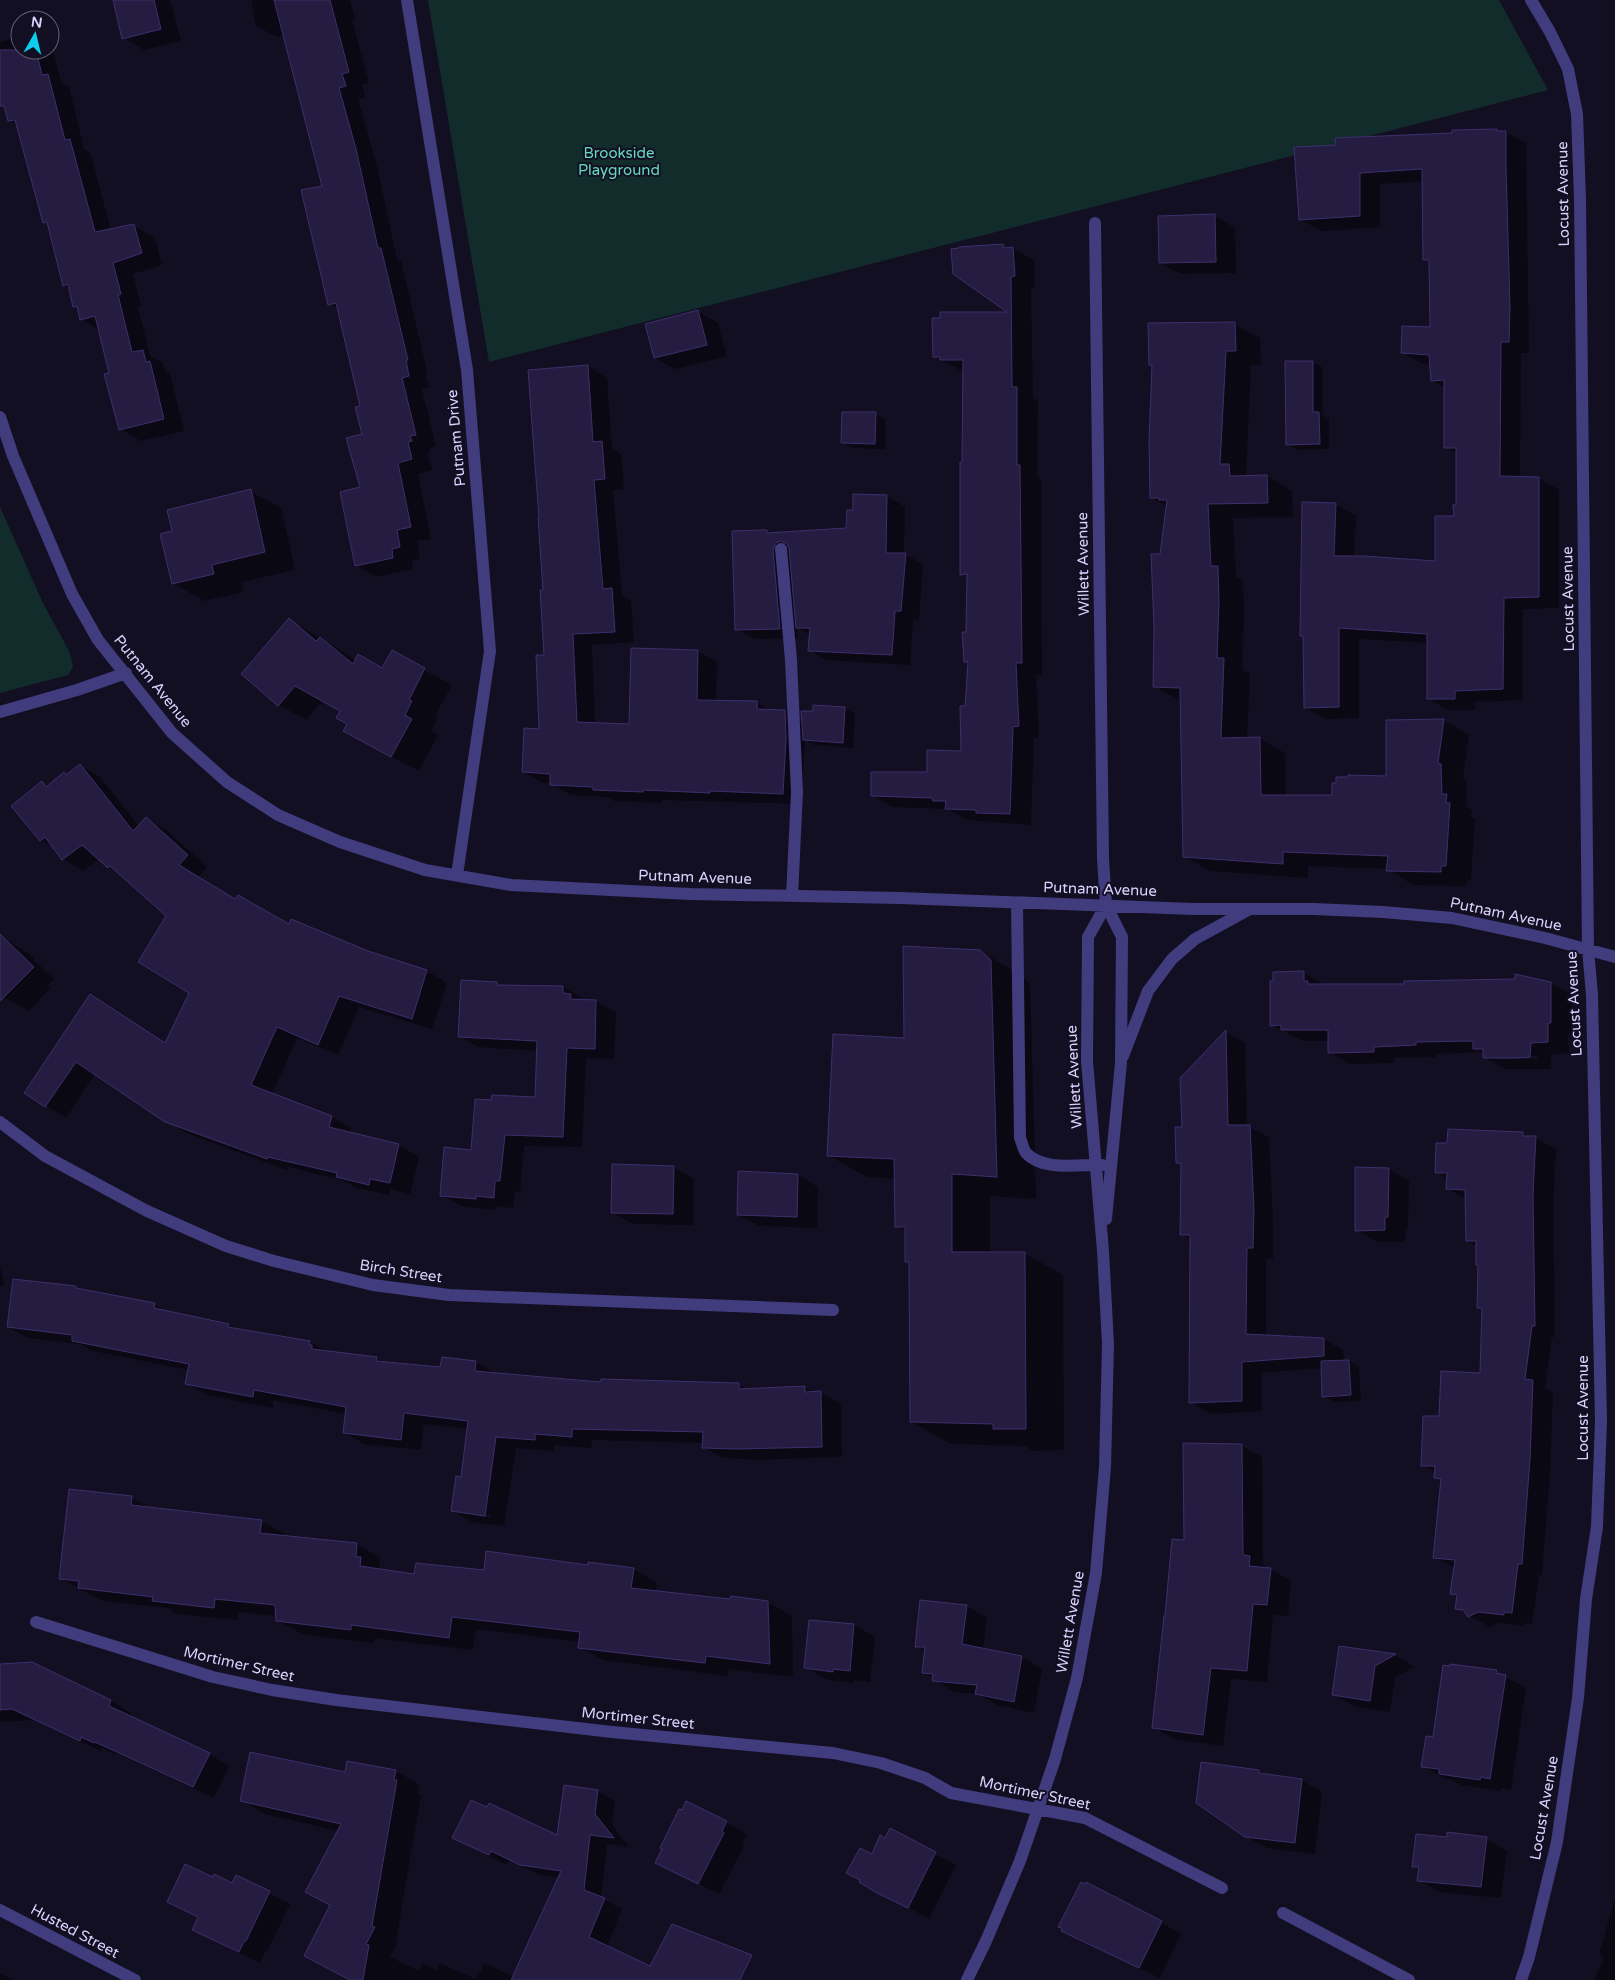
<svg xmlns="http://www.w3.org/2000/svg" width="1615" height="1980" font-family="'Varela Round',sans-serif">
<rect width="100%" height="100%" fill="#130f22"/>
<path fill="#122b2b" d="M428,0h1071l49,90 -1059,272z
M0,507l43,96 26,48 4,16 -5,8 -68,18z"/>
<path fill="#0007" fill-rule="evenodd" d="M114,0h54l3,2 10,39 -37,9 -20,-12z
M256,0h94l5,19 -3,1 17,63 -7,2 3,13 -7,1 18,63 21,97 4,2 26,110h-2l4,16 -7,2 14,57 -6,2 1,5h-4l5,17 -14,4 13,65 -14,2 3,18 -8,1 1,9 -37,8 -20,-12 7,-130 -1,-28 -23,-98 -10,-5 -5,-117 -40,-151 -7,1 -21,-11 -5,-25z
M20,37v13h30v-5l2,1 9,36 8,5 15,62 6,3 21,78 23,-4 21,12 7,27 -29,9 8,32 -3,1 12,49 13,7 2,8 5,3 14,57 -43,10 -21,-12 -9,-55 -12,-44 -18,-11 -2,-11 -4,-2 -5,-17 -6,-4 -15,-60 -5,-3 -26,-97 -9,-5 -3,-12 -5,-2 -1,-6v-58z
M1506,132l20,11 3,210h-8l-1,125h19l20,12v118l-36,1v91l-49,2 1,8h-27l-20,-12v-55l-69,-4v79l-34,1 -20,-12 -1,-70 -3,-2 34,-131 21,12 -2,41 83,5 18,-45 2,-11v-52l-12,-7v-59l-13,-8 -1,-15 -8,-1 -20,-11 28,-25 -1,-66 -5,-3 -1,-78 -44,3v43l-59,4 -21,-12 37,-73z
M1215,216l20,12 1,45 -55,1 -21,-11z
M1003,246l5,3 5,-1 21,12 1,28h-4l2,110 5,3 -1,75 4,3 1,196h-6l3,63h-5l-3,87 -64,-5 -19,-11 -56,-2 -20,-12 56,-22 35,-21 6,-89 -4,-2 3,-28v-56l-6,-3 2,-202 -30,-16 77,-42z
M697,311l21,12 9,33 -52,13 -20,-11z
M1234,324l26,14 1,27h-10l-5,110 3,2 18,-1 25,15 1,26 -60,1 3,59 7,4 1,36 -2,53 8,4 -3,65h13l25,14 1,44 47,-1 54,-19 57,-57 25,15 -6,43 3,2 1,27 5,3 -1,7 4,2 -4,61h-4l-1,6 -53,-1 -25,-16 -80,-3v12l-98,-7 -26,-15 -3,-155 -27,-15 7,-131 6,-48 -16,-10z
M1313,362l10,6v47l6,4v30l-32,1 -10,-6z
M588,366l19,12 5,70 9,6 3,35 -11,1 9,105 9,6 3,41 -42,3 3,79 35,1 68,-74 19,11 -1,40 41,1 13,7 15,1 18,11 11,-10 31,-4 10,6 -2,34 -39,-3 -9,-5 -3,64 -140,-4v3l-48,-2 -6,-4 -38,-2 -19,-12h-8l-19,-11 17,-42 5,-74 -2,-65z
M875,414l10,5v30l-33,-1 -10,-6z
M250,491l31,17 14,62 -53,12 2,10 -40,9 -31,-18v-51z
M887,496l18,11 -1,47 19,10 -4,57 -6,-1 -3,45 -83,-5 -18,-10 1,-15 -13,-8 1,11 -43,1 -18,-10 30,-98 4,3 76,-5z
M290,620l57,34 9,7 27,9 9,-18 60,33 -17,31 3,2 -7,13 7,4 -19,36 -48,-25 -23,-22 -7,-13 -19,-10 -16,19 -27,-15z
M80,765l20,12 39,49 7,-8 20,12 41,37 -9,10 38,23 53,26 138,45 20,12 -15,46 -73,-22 -21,48 -41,-17 -25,56 60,23 19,11 -1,5 49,12 20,12 -9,37 -20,-5 -1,6 -32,-7 -15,-8 -54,-13 -1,3 -101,-37 -91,-59 -29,44 -40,-25 64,-98 76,49 25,-51 -24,-77 -43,-40 -16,-9 -9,-8 -16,12 -20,-12 -7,-10 -16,-9 2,-57 6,3 16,-13 3,2z
M0,935l35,23 -1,2 20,19 -6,6 2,3 -21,23 -29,-16z
M980,951l39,23 11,10 6,215 -46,-3v57h34l39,22 1,175 -31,1 -8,-5 -74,-2 -39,-22 -1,-159 -4,-2 -1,-29 -10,-6v-47l-29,-2 -39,-22 78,-115z
M1274,973h30l21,12 226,-2 21,12 -1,39h-3l1,19 -18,1v15h-46l-21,-12 -2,-5 -46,2v3l-42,1v5l-44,1 -21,-12v-11h-26l-32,-16zM1537,1056v3h-39l-5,-2z
M496,983l5,3 62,1 19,11v3h14l20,12 -2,46 -28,-1 -4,89 -58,-1 -4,46 -5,-1 -2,17 -18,-2v4l-34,-4 -19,-11 30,-44 21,-50 43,-3 2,-47 -60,-4 -19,-11z
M1226,1032l19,11 2,83 22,11 4,84v38h-7v77l57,3 20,11 1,11h5l10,6 2,34 -27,1 -10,-6 -2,-28 -61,5v38l-50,3 -20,-12v-163l-10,-5 2,-69 -6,-3 6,-34z
M1522,1133l7,4 7,1 20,11 -3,57 2,131h-3l-7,51 8,5 -3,79 -8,103h-3l-7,49 -7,-1 -1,3 -25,-3 -9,4 -34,-19 2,-11 -7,-4 4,-25 -20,-11 7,-75 -7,-5 1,-4 -14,-8 18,-47 42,-43 1,-65 -5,-3 1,-41 -2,-1v-19l-10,-5 -1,-42 -19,-11 1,-9 -12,-7 12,-28z
M674,1167l20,12 -1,46 -60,-1 -21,-12z
M1389,1169l20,12 -1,47 -3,1v13h-28l-20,-12z
M798,1175l20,12 -1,41 -58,-2 -21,-11z
M0,1267l5,18 -5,1z
M75,1287l6,4 73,13 14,9 61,12 7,4 74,13 19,11 47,5 8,5 57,6 35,-7 19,11 107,10 137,2 8,4 57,-2 11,6h6l20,11 1,53 -84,3 -35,-2 -19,-11v-4l-112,-3 -1,8 -37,-3v6l-38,-3 -12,78 -32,-4 -19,-11 9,-33 7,-49 -45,-5 -3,26 -57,-6 -20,-12 2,-18 -73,-14v8l-66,-13 -20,-12 2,-13 -96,-19 -13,-7 -52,-6 -20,-11zM472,1513l19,2v3l-19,-3z
M1242,1446l20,11 1,108 28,16 -3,35 -15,-1 -6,67 -36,-3 -8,67 -49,-7 -21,-12 32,-186z
M131,1498l19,10 111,13 24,13 -1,3 73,7 23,14 -1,11 36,6 174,-8 44,2 24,13 -1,9 112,11 24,14 1,61 -64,-8 -1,7 -125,-16 -23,-13v-5l-104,-13 -3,21 -98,-12 -1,5 -34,-4 -39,-5 -24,-14v-4l-39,-4 -1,8 -60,-6 -9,-6 -65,-7 -43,-23z
M967,1606l20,12 -4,32 39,7 20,12 -8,44 -37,-8 -19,-11 -24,-2 -30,-20 2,-21 -10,-5z
M810,1621l44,4 21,12 -5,45 -16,-2 -1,3 -28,-4 -20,-12z
M1340,1648l56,8 19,11 -20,10 -5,35 -36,-6 -21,-12z
M0,1665l111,36 20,12 -2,4 80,37 20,12 -15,32 -98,-45 -1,1 -13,-6 -1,3 -67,-31 -34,2z
M1496,1672l30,16 -15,102 -10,-2v3l-40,-6 -11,-6 -7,-1 -20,-12 11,-28z
M348,1763l48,8 24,14 -2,9 3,1 -25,146 2,1 -8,15 29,14 4,-8 13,7 4,-7 35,16 3,-6h2l4,-10 37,17h-171l-44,-24 25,-51 7,-74 -73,-17 -24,-14 105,-26z
M1259,1771l8,4 34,5 21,12 -7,62 -48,-6 -22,-12z
M598,1791l17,11 -3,23 17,22 -22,-3 -6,54 21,11 -15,38 44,21 80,12h-133l-39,-102 -20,-3 -30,-15 -2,5 -53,-27 104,-1z
M726,1822l21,12 -5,10 2,2 -25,48 -62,-32z
M890,1830l66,35 -27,54 -68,-38 12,-25 13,-17z
M1448,1838l39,1 20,12 -6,47 -62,-6 -20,-12 1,-10 -7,-4z
M237,1877l53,27 -23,48 -2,-1 -5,12 -66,-33 5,-12 -31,-16 65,-18z
M1615,1898v82h-21l10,-22 -5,-3z
M1142,1911l39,23 -21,44 -77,-36 -20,-11z
M0,1973l12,7h-12z"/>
<path fill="#251c41" stroke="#3e2f6c" d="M113,0h41l7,29 -39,10z
M274,0h56l19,72 -7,2 4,12 -7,2 17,61 22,99h3l27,112h-2l3,16 -7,2 14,57 -6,1 2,5 -4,1 4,17 -14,4 13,64 -14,3 3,17 -8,2 1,9 -38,8 -15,-74 20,-5 -14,-49 16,-4 -7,-27 5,-1 -24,-103 -8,2 -27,-115 21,-4z
M0,50h36l6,25 6,-1 17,66 5,-1 25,93 39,-8 8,29 -29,10 8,31 -3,1 14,57 11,-2 3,12 4,-1 14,58 -45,11 -15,-56 5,-1 -14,-57 -15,4 -3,-14 -4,1 -5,-23 -5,2 -16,-64 -4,1 -28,-103 -7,1 -4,-15h-4z
M1497,129v2h9v36l4,140 -1,35h-8l-1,134 39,1v120l-35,1 -1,91 -48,2v8h-28v-65l-88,-6v79l-35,1 -1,-72h-3l2,-134 34,1 -2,53h30l71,5v-45h19l-1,-11h3v-57h-12v-68l-13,1 -2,-26 -28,-2 1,-27 28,1 -1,-67h-6l-1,-91 -62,4v43l-61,4 -5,-73 42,-2 -1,-7 117,-5v-3z
M1215,214l1,48 -57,1 -1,-47z
M1003,244l1,4 9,-1 2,29 -4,1 1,110h5v78h3l2,198h-6l3,63 -6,1 -3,87 -34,-1v-3l-31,-1 1,-8h-13l-1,-3 -61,-2v-24h56v-22l34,1 -1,-45h5l3,-44h-4l-2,-30h4l1,-58 -7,1v-113h2l1,-102h-23v-3h-7l-1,-39h8v-6h67l-54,-38 -2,-25 8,-1v-1z
M698,310l9,35 -53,13 -9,-34z
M1235,322l1,29h-10l-6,113h9l1,12 37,-1 1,28 -60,1 3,62h7l1,36 -2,56h7l-3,80 39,-1 1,58h71v-12h4v-6h12v-2l38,1v-56l58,-1 -6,44 3,1 1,30h5l-1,9h4l-4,63h-5v6l-55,-1 2,-15 -105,-4v12l-100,-7 -3,-169 -27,-1 1,-60 -3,-73h9l7,-54h-8v-2h-9l-1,-57 3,-76h-3l-1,-42z
M1285,361h28v51h6l1,32 -34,1z
M588,365l5,77 9,-1 3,38 -11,1 9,109 9,-1 3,44 -42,2 4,88 52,2 2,-76 67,2 -1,50 60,1v8l28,1 1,29 -3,55 -73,-3v2l-67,-3v2l-50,-2v-3l-43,-2v-11l-28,-2 2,-44 15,1 -3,-74h8l-4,-65h3l-5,-72h1l-11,-148z
M842,412h34l-1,32 -34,-1z
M251,489l14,63 -53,13 2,9 -42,10 -12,-50 12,-3 -5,-21z
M853,494l34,1 -1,58h20l-5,58h-6l-3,44 -84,-4 2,-23h-14l-7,-80 -2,-4 -6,-3 -5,2 -3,7 7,79 -45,1 -3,-99 29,-1h6v3l79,-5 1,-18h6z
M289,618l27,23 4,-4 33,27 5,-10 24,14 10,-18 33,18 -16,32 3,1 -7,14 7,4 -21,38 -48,-26 4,-7 -11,-6 4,-7 -45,-25 -17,20 -37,-32z
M813,705l32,2 -2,36 -40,-3 -2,-29h12z
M80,764l53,67 13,-14 42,38 -9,10 56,34 3,-4 51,29 2,-5 77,32 59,19 -15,49 -73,-23 -21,49 -41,-18 -26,58 81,31 -3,11 70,17 -9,39 -20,-4 -1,6 -33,-8 1,-4 -69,-16 -1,2 -102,-37 -89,-60 -31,45 -21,-14 66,-99 75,49 24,-50 -51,-31 28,-46 -56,-50 -2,2 -26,-23 -20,15 -17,-23 -5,4 -29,-35 31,-25 4,6 18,-15 2,3z
M0,934l34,33 -34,34z
M903,946l77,4 11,10 6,217 -45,-3v78h73l1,177h-33v-5l-83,-2 -1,-160h-4v-35h-10l-1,-68 -67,-3 6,-122 71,4z
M1304,971v10h4v3h96v-3l111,-2v-5l36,8v41h-3v19l-17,1 -1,14 -16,1h-31v-9h-10v-8l-57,1v3l-42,2v5l-46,1v-23h-47v-5l-11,1v-45h3v-9z
M461,980l36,2v3l66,1v7l8,1 -1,5 26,1 -1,49 -28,-1 -4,89 -58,-2 -5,46h-5l-1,17 -18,-2v3l-36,-3 4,-49 27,3 4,-51 16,1 1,-5 43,2 2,-56 -79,-4z
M1226,1030l2,95h22l4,84 -1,39h-6l-1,86 78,4v18l-82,6v39l-53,2 1,-168h-10l1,-72h-5l-1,-36h7l-2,-49z
M1448,1129l75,3v4h13l-3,58 2,132h-3l-7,53 8,1 -3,79 -8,105h-4l-6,49 -8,-1v3l-26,-3 -10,5 -5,-7 -8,-1 2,-14 -7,-1 5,-34 -22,-2 8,-79 -7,-1 1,-12h-14l2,-50h16l2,-45 39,2 2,-65h-5l1,-43h-2v-24h-10l-1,-51 -19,-1 1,-16h-12l1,-30h11z
M612,1164l62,2 -1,48 -62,-1z
M1355,1167l34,1 -1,49h-3v13l-30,1z
M738,1171l60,3 -1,43 -60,-2z
M13,1279l63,7v2l79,15 -1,5 75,16 -1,3 82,14 -1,4h3v4l65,8 -1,4 64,6 2,-10 34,4 -1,10 125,11 1,-3 138,4v6l66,-3v6l16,-1 1,56 -85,2 -35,-1 1,-16 -131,-3v8l-37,-3v6l-39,-3 -11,79 -34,-5 5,-35 5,1 7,-56 -64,-8 -3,27 -58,-7 3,-26 -92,-17 -1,7 -68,-13 4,-20 -117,-23v-6l-65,-8z
M1349,1360l2,35 -29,2 -1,-36z
M1183,1443l59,1 1,111 7,1 -1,10 22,2 -4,37 -14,-1 -6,67 -36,-3 -8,67 -51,-7 12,-112h1l7,-77 12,1z
M69,1489l63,7 -1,9 131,15 -2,13 97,10 -1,14h5l-1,9 54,8 2,-11 68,7 2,-19 102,14v-3l46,6 -3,20 99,11 1,-3 37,5 2,63 -64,-8 -1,7 -127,-15 2,-16 -128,-15 -3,21 -98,-13v5l-75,-9 -1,-16 -60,-6 -1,9 -62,-7 1,-4 -75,-9 1,-7 -20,-2z
M920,1600l47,5 -5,39 60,12 -8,46 -39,-8 2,-9 -45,-4 1,-7 -11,-1 3,-26h-10z
M809,1620l45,4 -4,47 -17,-2v3l-29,-4z
M1339,1646l57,8 -21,12 -5,35 -38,-6z
M32,1662l79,38 -2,6 101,47 -17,34 -98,-45 -1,1 -13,-6 -1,4 -68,-32 -12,1v-46z
M1450,1664l47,6 -1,3 10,2 -16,104 -9,-2 -1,3 -41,-6v-5l-18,-2 5,-31 7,1 10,-72 7,1z
M250,1752l95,20 2,-11 49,9 -2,10h3l-25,146 3,1 -9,17 3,1 -6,35h-13l-46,-24 26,-51 -25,-13 36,-68 -101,-23z
M1201,1762l58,8v3l43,6 -7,64 -50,-6 -49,-34z
M564,1785l34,5 -3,24 19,24 -24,-3 -6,55 21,8 -16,39 61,29 22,-42 80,31 -12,25h-229l50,-109 -41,-6 -29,-14 -2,4 -37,-17 19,-38 16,7 2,-4 68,32z
M686,1801l41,20 -5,10 2,2 -26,51 -43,-21 7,-14 -2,-1 19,-39 3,1z
M890,1828l46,24 -28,56 -31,-15 -18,-11 1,-2 -14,-7 14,-25 12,6 8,-19 5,3z
M1447,1832l40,5 -6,50 -64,-6 2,-14h-7l4,-33 31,3z
M185,1864l28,13 1,-3 18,9 4,-8 34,16 -24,50h-2l-5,11 -47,-22 6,-13 -31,-15z
M1081,1882l4,2 1,-2 76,39 -23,47 -78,-37 1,-3 -4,-1z"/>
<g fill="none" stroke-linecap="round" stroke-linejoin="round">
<path stroke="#413c7e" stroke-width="12" d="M407,0l60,370 23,281 -33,224
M1095,223l8,636 3,46 16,32 -1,126 -15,156
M0,417l13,39 59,138 26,46 74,93 55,49 51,33 62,27 85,28 86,15 179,9 210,4 293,11h121l69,3 69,6 93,20 70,19
M781,549l10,111 6,132 -5,104
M0,712l77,-22 49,-17
M1017,903l3,235c2,4 3,11 6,15 18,19 53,11 76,12
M1123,1056l25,-65 24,-32 23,-20 53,-29
M0,1122l45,34 102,55 79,35 48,15 99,24 76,10 384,15
M36,1622l177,55 59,13 64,10 276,32 221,21 48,10 44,15 26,15 134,25 137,70
M0,1910l135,70
M1283,1913l126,67
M967,1980l19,-39 34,-80 35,-102 22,-81 19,-105 9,-106 3,-123 -5,-93 -16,-190 1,-124 18,-32
M1521,1980l8,-23 28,-115 21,-144 8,-99 11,-72 4,-106 -9,-426 -4,-46 -8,-750 -3,-85 -9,-45 -18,-37 -19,-32"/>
</g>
<g text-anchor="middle" stroke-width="4" stroke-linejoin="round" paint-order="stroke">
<g font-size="15" fill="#62d9c0" stroke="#130f22">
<text x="619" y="158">Brookside<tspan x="619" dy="17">Playground</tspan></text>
</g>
<g font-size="15" fill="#d8d2fd" stroke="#130f22">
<text transform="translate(1563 194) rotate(-91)" y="5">Locust Avenue</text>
<text transform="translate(456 438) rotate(-95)" y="5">Putnam Drive</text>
<text transform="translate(1083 564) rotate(-91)" y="5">Willett Avenue</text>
<text transform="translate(1568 599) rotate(-91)" y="5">Locust Avenue</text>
<text transform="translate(153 681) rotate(51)" y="5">Putnam Avenue</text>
<text transform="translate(695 877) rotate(2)" y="5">Putnam Avenue</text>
<text transform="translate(1100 889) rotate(2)" y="5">Putnam Avenue</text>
<text transform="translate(1506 914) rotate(12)" y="5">Putnam Avenue</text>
<text transform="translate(1574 1004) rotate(-93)" y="5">Locust Avenue</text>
<text transform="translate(1074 1077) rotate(-93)" y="5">Willett Avenue</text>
<text transform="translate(401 1271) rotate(9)" y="5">Birch Street</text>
<text transform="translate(1583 1408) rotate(-90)" y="5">Locust Avenue</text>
<text transform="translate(1070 1622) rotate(-80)" y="5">Willett Avenue</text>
<text transform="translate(239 1664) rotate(13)" y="5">Mortimer Street</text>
<text transform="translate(638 1718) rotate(6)" y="5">Mortimer Street</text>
<text transform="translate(1035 1793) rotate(12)" y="5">Mortimer Street</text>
<text transform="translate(1544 1808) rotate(-80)" y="5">Locust Avenue</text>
<text transform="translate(75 1931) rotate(28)" y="5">Husted Street</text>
</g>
</g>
<g transform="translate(35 35) rotate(8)"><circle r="24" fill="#130f22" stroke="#625d7a"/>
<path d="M0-4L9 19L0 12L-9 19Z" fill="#0cceee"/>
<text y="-8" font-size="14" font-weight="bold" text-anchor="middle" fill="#d8d2fd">N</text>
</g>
</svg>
